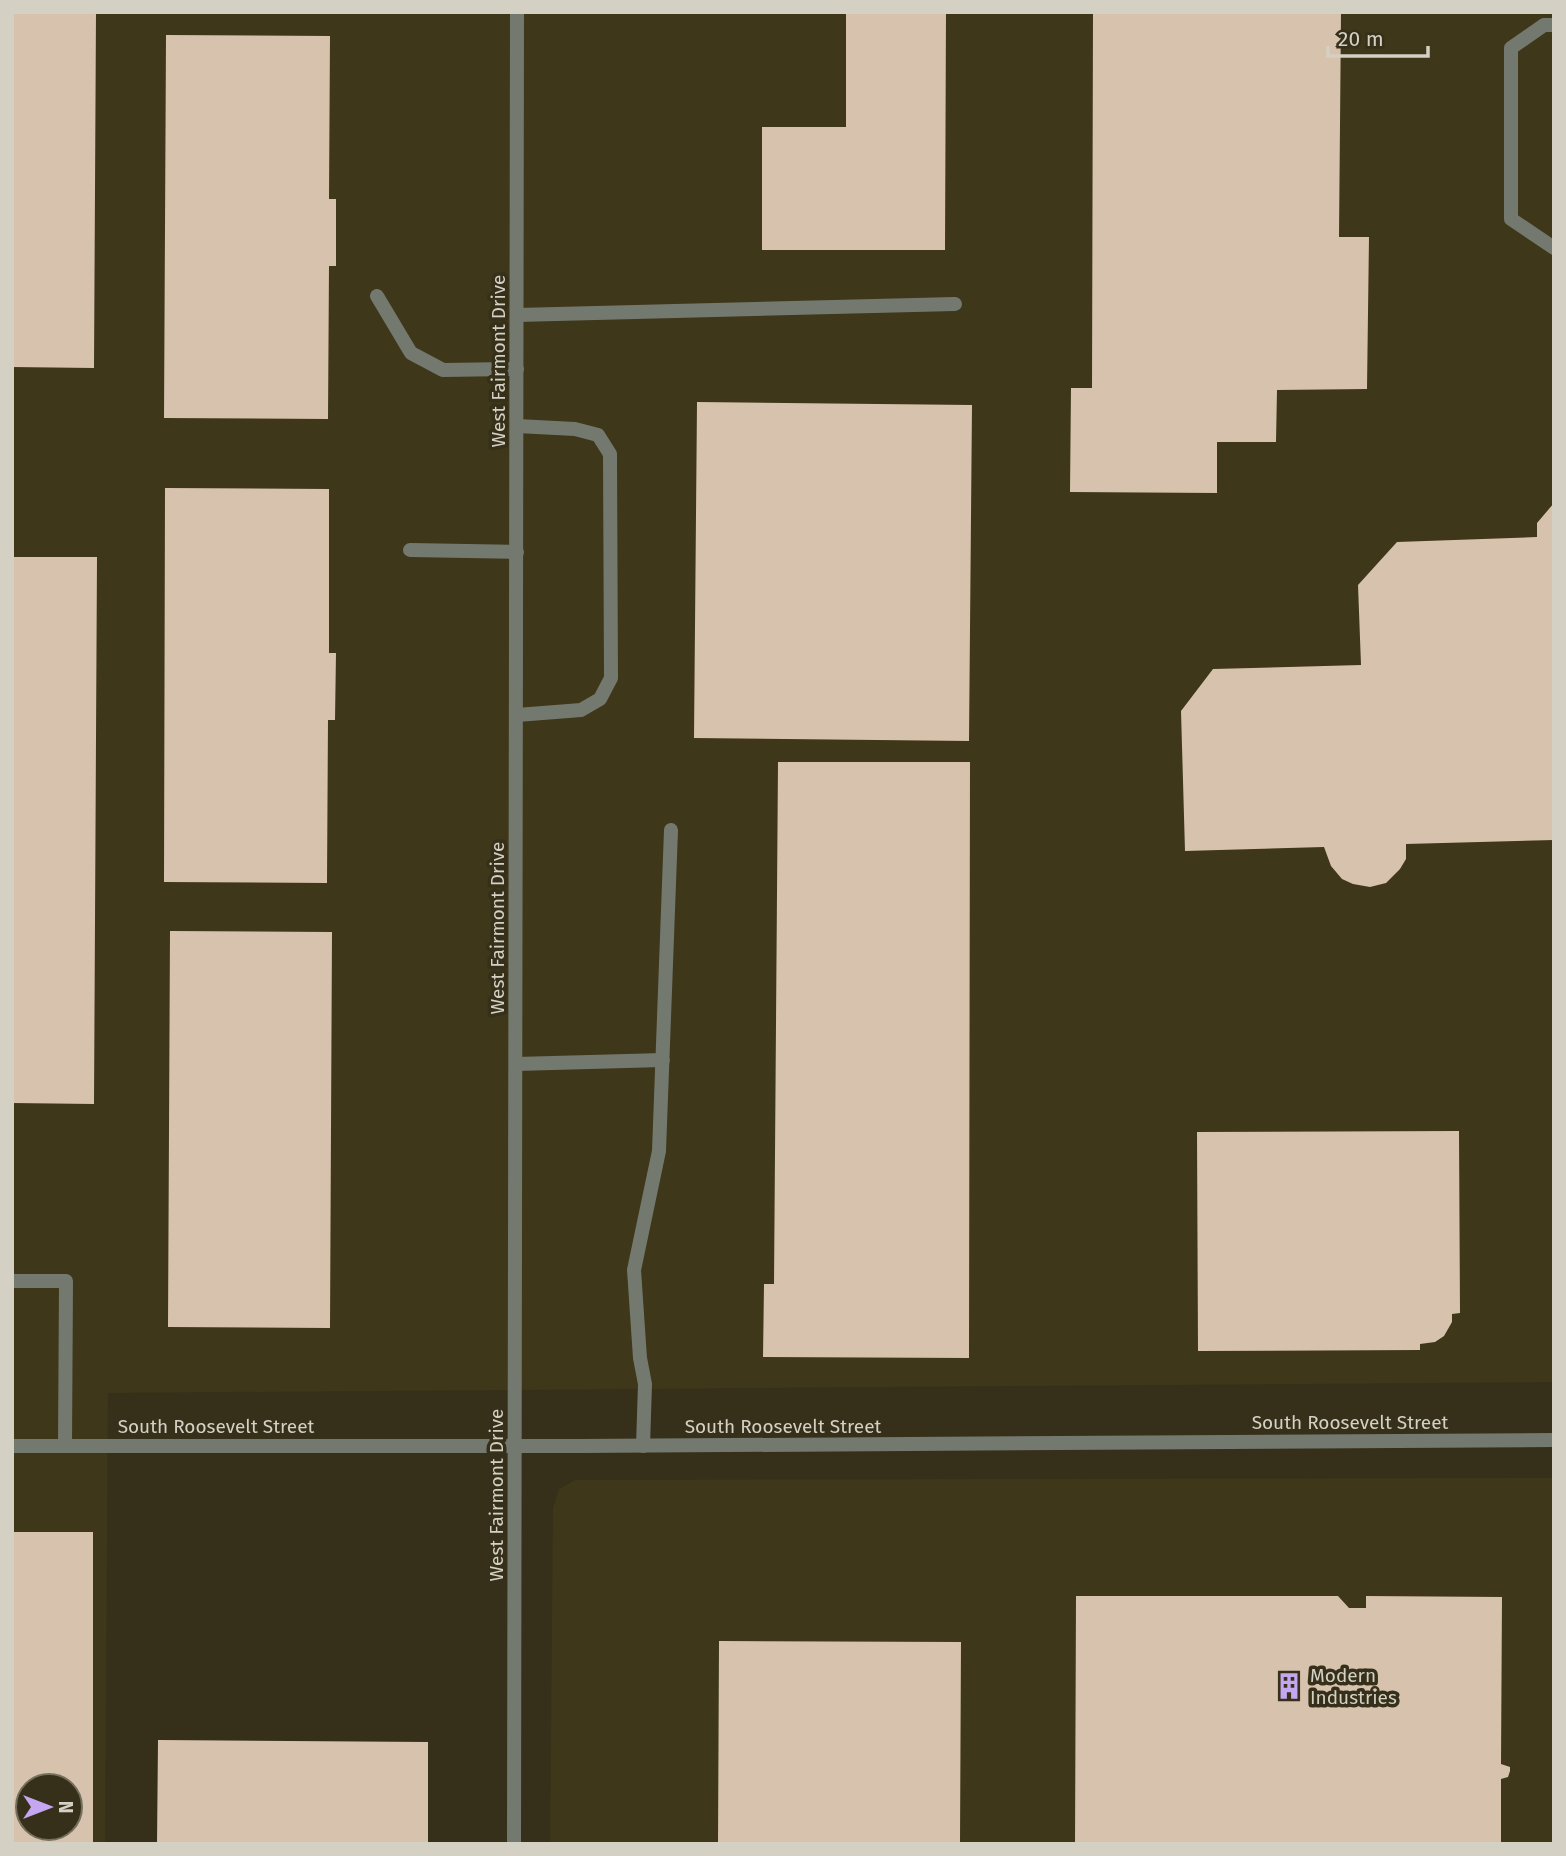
<svg xmlns="http://www.w3.org/2000/svg" width="1566" height="1856" font-family="'Fira Sans',sans-serif">
<rect width="100%" height="100%" fill="#36301a"/>
<path fill="#3e3719" fill-rule="evenodd" d="M12,12h1542v1370l-1446,11 -3,451h-93zM28,1786h42v42h-42z
M1554,1478v366h-1004l3,-336 6,-19 16,-9z"/>
<path fill="#d7c2ad" fill-rule="evenodd" d="M12,12h84l-2,356 -82,-1z
M846,12h100l-1,238h-183v-123h84z
M1093,12h248l-2,225h30l-2,152 -90,1 -1,52h-59v51l-147,-1 1,-104h21z
M166,35l164,1 -1,163h7v67h-7l-1,153 -164,-1z
M697,402l275,3 -3,336 -275,-3z
M165,488l164,1v164h7l-1,67h-7l-1,163 -163,-1z
M1554,503v337l-148,4v15l-6,10 -14,14 -16,4 -17,-3 -11,-5 -11,-13 -7,-19 -139,4 -4,-140 32,-42 148,-4 -3,-80 39,-43 140,-5v-14z
M12,557h85l-3,547 -82,-1z
M778,762h192l-1,596 -206,-1 1,-73h10z
M170,931l162,1 -2,396 -162,-1z
M1459,1131l1,182 -8,1v8l-8,14 -9,6 -15,2v6l-222,1 -1,-219z
M12,1532h81v312h-81zM28,1786h42v42h-42z
M1076,1596h262l11,12h17v-12l136,1 -1,167 9,3v4l-2,6 -7,2v65h-426z
M719,1641l242,1 -1,202h-242z
M158,1740l270,2v102h-271z"/>
<g fill="none" stroke-linecap="round" stroke-linejoin="round">
<path stroke="#74796f" stroke-width="14" d="M1554,25h-10l-33,23v171l43,29
M377,296l34,57 32,17 74,-1
M517,315l438,-11
M517,426l58,3 23,6 12,19 1,224 -11,21 -19,11 -64,5
M410,550l107,2
M516,1064l147,-4
M12,1281h54l-1,165
M643,1446l2,-62 -5,-26 -6,-88 25,-119 12,-321"/>
<path stroke="#74796f" stroke-width="14" d="M12,1446h568l974,-6
M514,1844l3,-1832"/>
</g>
<defs>
<symbol id="building-bare" viewBox="-9 -9 18 18"><path d="M-4-6H4V6H1V3H-1V6H-4ZM-2.5-4.3h1.7v1.8h-1.7ZM.8-4.3h1.7v1.8H.8ZM-2.5-1h1.7V.8h-1.7ZM.8-1h1.7V.8H.8Z" fill="#c5a6f0" stroke="#36301a" stroke-width="2.5" paint-order="stroke"/></symbol>
</defs>
<g fill-rule="evenodd">
<use href="#building-bare" x="1270" y="1667" width="38" height="38"/>
</g>
<g text-anchor="middle" stroke-width="7" stroke-linejoin="round" paint-order="stroke">
<g font-size="19" fill="#d4d1c4" stroke="#36301a">
<text transform="translate(498 361) rotate(-90)" y="7">West Fairmont Drive</text>
<text transform="translate(497 928) rotate(-90)" y="7">West Fairmont Drive</text>
<text x="1350" y="1429">South Roosevelt Street</text>
<text x="216" y="1433">South Roosevelt Street</text>
<text x="783" y="1433">South Roosevelt Street</text>
<text transform="translate(496 1495) rotate(-90)" y="7">West Fairmont Drive</text>
</g>
<g font-size="19" fill="#d4d1c4" stroke="#36301a" text-anchor="start">
<text x="1310" y="1682">Modern<tspan x="1310" dy="22">Industries</tspan></text>
</g>
</g>
<rect width="1566" height="1856" fill="none" stroke="#d4d1c4" stroke-width="28"/>
<g transform="translate(49 1807) rotate(90)"><circle r="33" fill="#36301a" stroke="#75705e" stroke-width="2"/>
<path d="M0-5L12 26L0 18L-12 26Z" fill="#c5a6f0"/>
<text y="-10" font-size="19" font-weight="bold" text-anchor="middle" fill="#d4d1c4">N</text>
</g>
<path d="M1328 46v10h100v-10" fill="none" stroke="#d4d1c4" stroke-width="3.5"/>
<text x="1338" y="46" font-size="21" fill="#d4d1c4" stroke="#36301a" stroke-width="5" paint-order="stroke">20 m</text>
</svg>
